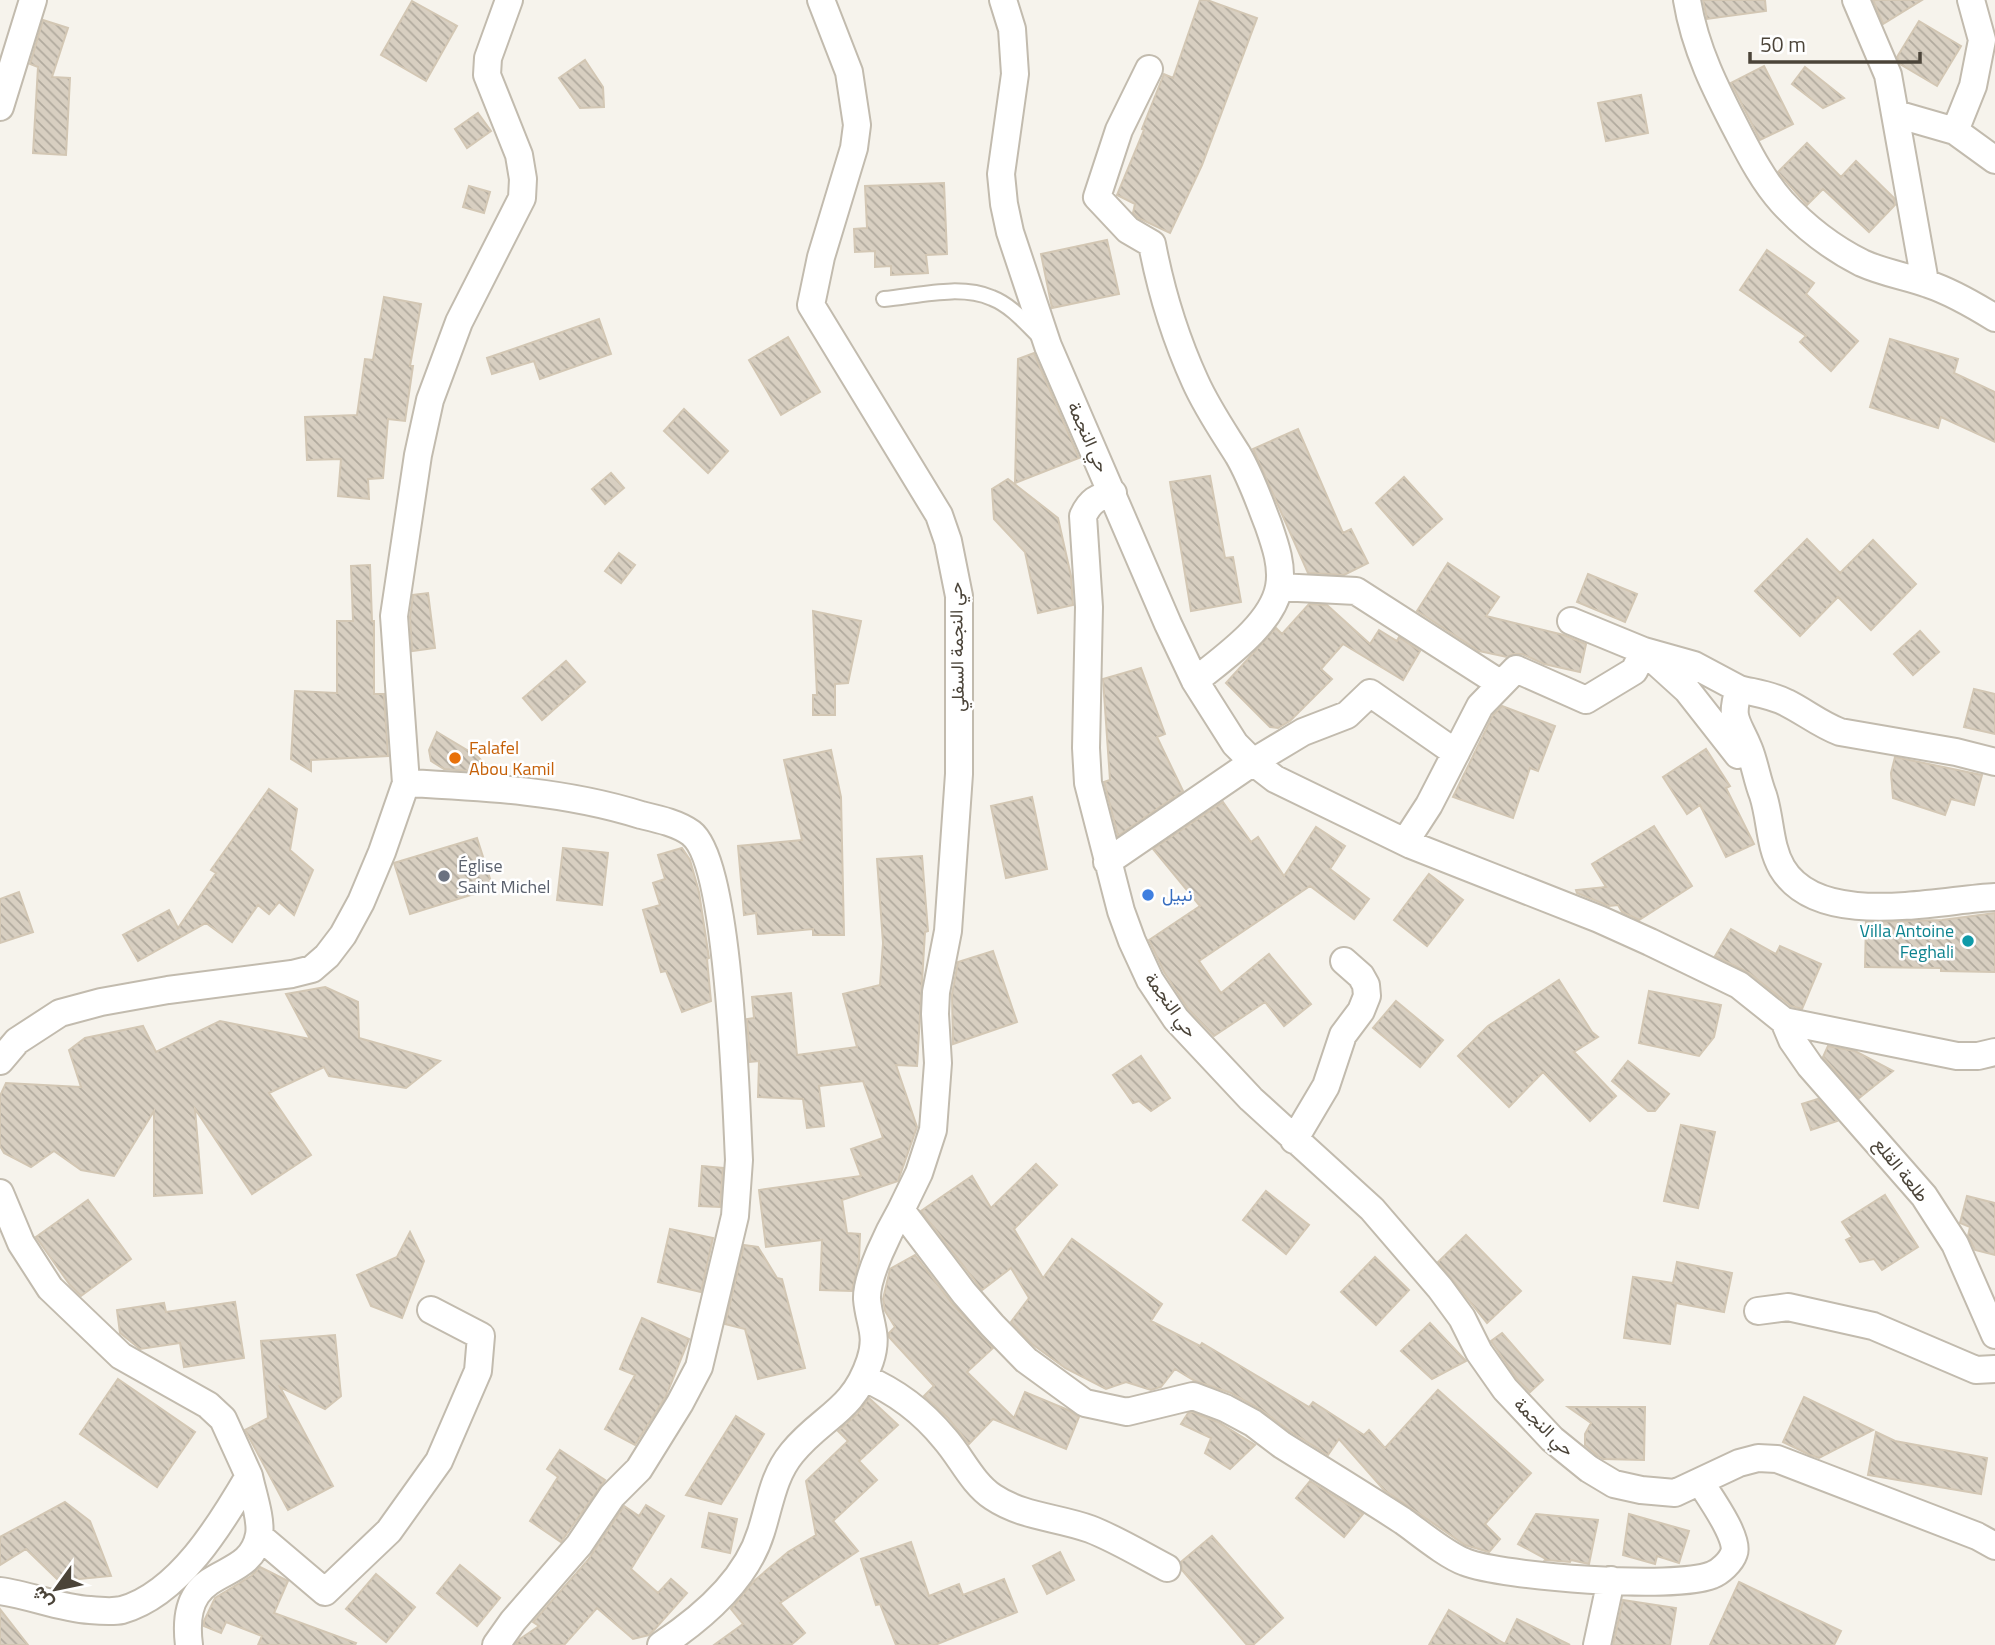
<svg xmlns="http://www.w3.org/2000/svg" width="1995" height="1645" font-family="'Titillium Web',Vazirmatn,sans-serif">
<defs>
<pattern id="building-back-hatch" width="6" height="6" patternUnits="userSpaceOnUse" patternTransform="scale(1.75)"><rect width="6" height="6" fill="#d8cfc1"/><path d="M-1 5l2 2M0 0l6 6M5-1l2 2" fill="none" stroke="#b1aa9e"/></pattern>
</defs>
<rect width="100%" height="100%" fill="#f6f3ec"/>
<path fill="url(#building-back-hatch)" stroke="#d3c7b4" stroke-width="2" d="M1200,0h7l50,18 -55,147 -32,68 -32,-15 -5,-5 2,-9 -18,-9 27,-65 -2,-1 22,-55 9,4z
M1703,0h62l1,11 -59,8z
M1873,0h49l-39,24z
M412,1l45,25 -31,55 -45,-26z
M43,20l25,8 -16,49 18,1 -4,77 -33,-2 5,-86 -8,-3z
M1919,21l42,25 -24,40 -37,-22 -3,-7z
M585,60l18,27 1,20 -24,1 -21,-30z
M1764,66l29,58 -33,16 -29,-57z
M1805,67l39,31 -21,10 -31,-24z
M1641,95l7,38 -42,8 -8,-38z
M478,113l13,18 -24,17 -12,-19z
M1807,143l34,34 15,-16 38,37 1,7 -26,27 -46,-43 -16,16 -25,-28 -4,-5z
M944,183l3,71 -21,1 2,18 -37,2v-9l-16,1v-16l-20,1 -1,-23 13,-1 -2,-42z
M469,186l21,6 -6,21 -21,-6z
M1107,240l12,54 -67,14 -11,-54z
M1767,250l47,33 -8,11 52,47 -27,30 -31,-29 6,-6 -66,-46z
M384,297l37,7 -11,62h3l-8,55 -17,-2 -5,59 -15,1 1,20 -31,-3 3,-37 -34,1 -2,-43 52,-2 8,-56 8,1z
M599,319l12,35 -71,25 -6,-18 -42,13 -5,-16z
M788,337l32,55 -39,23 -32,-55z
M1890,339l68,20 -4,14 41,19v50l-54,-25 -3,11 -68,-21z
M1034,353l45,105 -64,25 3,-124z
M684,409l44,42 -20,22 -44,-42z
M1298,429l45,104 8,-4 17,34 -24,12 -36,-2 -55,-124z
M611,473l13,15 -19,16 -13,-15z
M1210,476l15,82 8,-1 8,45 -50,9 -21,-129z
M1404,477l38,42 -29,26 -37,-42z
M1008,479l50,39 13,58 2,29 -35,8 -13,-61 -31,-33 -2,-30z
M1807,539l33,34 33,-33 43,44 -45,46 -33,-33 -38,39 -45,-45z
M619,553l16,12 -14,18 -16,-12z
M1448,563l51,34 -13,19 78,19 22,9 -6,28 -36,-8 -22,-10h-8l-7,3 -28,-6 -62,-40z
M370,565l2,56h2v73h10l4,62 -77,4v11l-20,-12 4,-68 42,2v-72h16l-2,-55z
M1588,574l49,20 -12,28 -48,-20z
M428,593l7,55 -23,3 -2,-34 3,-22z
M1309,604l18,1 43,39 9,-14 18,11 2,-4 21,14 -17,29 -60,-36 -22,25 11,10 -42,42 -12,7 -8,-1 -44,-44 50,-55 6,6z
M813,611l48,10 -13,62 -13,1v31h-22v-20h4z
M1920,631l19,21 -26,23 -19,-21z
M566,661l19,21 -43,38 -19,-22z
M1141,668l24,66 -8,3 26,54 -65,45 -14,-54 6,-2 -7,-101z
M1974,689l21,5v40l-31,-7z
M1502,706l53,20 -17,45 -8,-3 -17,50 -60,-21 40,-82z
M437,732l40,24 17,17 -50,-4 -13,-8 -2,-11z
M1706,749l24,37 -4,2 28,56 -28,13 -26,-52 -13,9 -24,-37z
M831,750l10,47 3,138h-31v-6l-55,5 -2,-21 -12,2 -6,-69 64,-6 -18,-80z
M1895,757l87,18 -8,30 -23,-6 -6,16 -52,-17 -2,-25z
M269,789l28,20 -7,41 23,20 -19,45 -15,-13 -10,12 -11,-9 -26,37 -26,-19 -68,38 -15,-26 46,-25 9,18 38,-55 -5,-3z
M1032,797l15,72 -41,9 -15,-72z
M1223,802l28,40 7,-5 26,39 32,-49 29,19 -15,23 39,30 -15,20 -44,-33 -111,75 22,32 48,-39 42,50 -27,22 -19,-24 -51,34 -26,-27 -24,-37 -15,-32 51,-34 -47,-57z
M1654,826l38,60 -53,34 -17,-8 -4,-7 -9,1 -32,-13 -1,-3 30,-3 -14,-23z
M477,838l16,50 -83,26 -16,-51z
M563,848l45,5 -6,52 -45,-5z
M682,848l8,12 9,32 10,66 -2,1 4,42 -29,11 -16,-41 -5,1 -18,-62 17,-5 -7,-22 12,-4 -7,-24z
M922,856l6,75 -3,1 -8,134 -21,-1 21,62 -19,54 -56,19 5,33 13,1 -1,27 -7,30 -32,-1 2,-50 -56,7 -7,-57 102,-14 -10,-27 32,-11 -20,-57 -44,5 5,40 -17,2 -4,-29 -45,-2 1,-36 -9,1 -3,-43 7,-1 -2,-21 39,-4 6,62 60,-8 -14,-53 37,-9 3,-42 -6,-84z
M1429,874l34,26 -36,46 -33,-26z
M19,892l14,40 -33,11v-44z
M1995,913v59l-54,-1v-3l-76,-1 1,-45 76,-2z
M1731,929l45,25 4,-8 41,18 -19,45 -11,-3 -42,-33 -34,-17z
M993,951l24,71 -64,22 -1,-50 6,-32z
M1559,980l33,52 6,5 -24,15 42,44 -26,25 -47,-49 -34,35 -51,-51 30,-30z
M325,987l33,15 1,36 81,23 -34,27 -77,-12 -5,-9 -55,26 42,62 -59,39 -57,-85 7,84 -48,3v-85l-40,65 -33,-6 -27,-19 -23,16 -27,-14 -4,-7v-50l6,-13 75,4 -12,-37 16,-12 58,-12 13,26 64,-31 90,18 -24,-45z
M1649,991l72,14 -7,32 -15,19 -60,-13z
M1396,1001l47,39 -23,27 -47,-39z
M1828,1046l27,5 38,20 -34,27 -36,-41z
M1141,1056l29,42 -19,13 -12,-10 -6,2 -20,-28z
M1628,1061l41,33 -14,17h-7l-36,-30z
M1818,1099l19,22 -26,9 -9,-26z
M1681,1125l34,7 -17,76 -34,-7z
M1036,1164l21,21 -43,44 29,49 29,-39 90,65 -11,17 49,25 2,-3 107,64 4,-5 51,33 5,-5 16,18 53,-58 93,83 -46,51 15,15 -11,13 -24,-7 -81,-55 -45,-51 -11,16 -37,-23 -31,-23 -29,-16 -36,-12 -20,-12 -14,18 -10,3 -25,-8 -20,7 -41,-21 -33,-24 -21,-22 18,-24 -18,-30 -29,22 -61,-79 51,-35 19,32z
M702,1166l21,2 -3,39 -21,-1z
M1266,1191l43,34 -23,29 -43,-34z
M1885,1195l33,52 -36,23 -8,-11 -14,3 -14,-22 6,-3 -10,-15z
M1967,1196l28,7v52l-20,-5 -7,-14 2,-9 -10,-4z
M88,1200l43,59 -50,37 -11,-11 -34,-48z
M670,1229l43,9 -12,54 -43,-10z
M410,1232l14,29 -22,57 -31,-12 -14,-31 40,-18z
M1466,1235l55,56 -34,32 -49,-61z
M744,1245l14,2 19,31 5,1 23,89 -47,11 -13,-50 -20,-5z
M915,1255l37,48 41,45 -26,24 47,46 11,-26 43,18 11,7 -13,32 -73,-30 -24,25 -21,-26 -24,-22 10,-10 -45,-49v-4l6,-6 -10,-16 -2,-12 7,-30z
M1375,1257l34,33 -33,35 -35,-33z
M1677,1262l55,11 -8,39 -48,-9 -6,41 -46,-6 9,-61 40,6z
M235,1302l9,56 -60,9 -4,-24 -40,6 -20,-16 -3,-23 47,-7 2,9z
M642,1318l47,21 -23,57 -31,49 -30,-16 30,-54 -15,-6z
M1430,1323l36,38 -34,18 -31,-28z
M1502,1333l41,47 -13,12 -13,-13 -26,-38z
M335,1335l6,61 -16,13 -45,-22 53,99 -45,24 -43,-80 23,-12 -7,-77z
M118,1379l77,53 -38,55 -77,-53z
M1804,1397l69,33 -54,28 -9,-3 -27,-13z
M869,1398l29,27 -39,36 18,19 -44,41 25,30 -78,52 25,30 -14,12h-77l29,-21 -12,-15 23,-28 34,-29 28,-17 -10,-54 42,-40 -10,-10 19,-17z
M1568,1407h77l-1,53 -41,-1 -5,-3 -13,-11v-11l6,-11z
M1192,1412l26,10 37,23 -25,24 -25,-16 6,-15 -30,-14 7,-11z
M736,1416l28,18 -43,70 -35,-9z
M1876,1432l19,9 92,17 -6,36 -113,-19z
M560,1450l45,30 -44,62 -31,-21 28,-44 -11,-8z
M1310,1481l53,33 -19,23 -48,-39z
M65,1502l25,19 21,55 -52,5 -33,-32 -26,16v-28z
M646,1505l18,11 -33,53 27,24 13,-14 16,14 -33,37 -5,5 -16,4 -36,-31 -33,37h-49l5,-6 19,-13 -6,-4 55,-62 36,-54 15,10z
M709,1513l28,6 -7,34 -28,-6z
M1536,1514l62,6 -9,44 -18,-4 -1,2 -25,-2 1,-1 -28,-15z
M1629,1514l60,17 -10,32 -22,-7 -2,8 -32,-9z
M1212,1536l71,82 -30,27h-6l-65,-75 -1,-8z
M911,1542l18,54 30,-12 4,11 41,-16 13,33 -82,33h-39l-16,-41 -4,1 -15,-46z
M1060,1552l14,28 -27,14 -14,-28z
M460,1565l40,33 -23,28 -40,-33z
M260,1567l28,14 -14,32 82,30 -1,2h-97l4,-9 -36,-14 -5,11 -17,-7v-5l11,-23 36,-22z
M376,1574l39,33 -29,35 -40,-33z
M1739,1582l102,49 -7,14h-124z
M1623,1600l53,8 -6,37h-57z
M0,1609l28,36h-28z
M1449,1610l56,34 12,-25 53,26h-141z"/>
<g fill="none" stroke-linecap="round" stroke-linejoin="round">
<defs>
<path id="service" d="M884,299c33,-3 76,-15 108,-1 18,7 32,23 46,37"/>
<path id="minor" d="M821,0l28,72 8,53 -3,23 -33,109 -10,48 128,210 9,26 11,55v178l-11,157 -12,61 -1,22 3,49 -5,67 -14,43 -18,37
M1003,0l9,29 3,45 -14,100 3,30 6,28 38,114 120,278 27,57 40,63 18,18 22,17 136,66 188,74 51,23 89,43 45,36 173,35h21l17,-4
M1687,0c8,49 29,90 52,134 12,23 25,48 43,68 22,24 50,46 80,61 22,10 44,13 66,21 24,8 46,21 67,34
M1856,0l32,75 37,207
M1149,69l-30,61 -22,67 31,33 24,14c9,47 23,93 43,137 12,27 28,50 43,74 13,22 21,46 30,69 7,20 15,42 11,63 -7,38 -56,71 -84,94
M0,107l33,-107
M1896,114l59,17 40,29
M1955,131l18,-45 9,-46 -11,-40
M1113,493c-16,4 -23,8 -30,23l6,91 -3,141 2,35 33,128 11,30 18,39 26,39 75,80 121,110 68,79 22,30 17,34 26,37 47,50 37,30 25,15 27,6 34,3 64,-30 19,-5 19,1 200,77 18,10
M1279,587l77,4 145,93
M1571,621l73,30 43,39 51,65
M1995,762l-39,-10 -116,-20c-19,-7 -35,-20 -53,-29 -15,-8 -32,-10 -48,-14 -10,32 -1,32 10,60 6,15 8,31 14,46 8,25 6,50 19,73 37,62 154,32 213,29
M406,783c79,4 159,8 235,32 17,4 36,8 50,18 39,30 45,271 48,327l-4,56 -36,151 -19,36 -41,66 -27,27 -33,49 -66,76 -17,24
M1405,842l24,-37 51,-99 36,-37 70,31 48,-29 10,-20 50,14 45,24
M1107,862l146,-100 50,-30 44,-17 23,-22 86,60
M1784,1021l8,19 18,26 114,130 31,48 40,91
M0,1061l17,-20 43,-28 41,-11 67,-12 124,-16 20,-5 15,-13 16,-21 18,-33 21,-50 24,-69 -12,-167 24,-161 12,-55 29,-78 63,-124 1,-19 -4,-24 -32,-80 1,-17 21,-58
M1294,1140l32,-54 17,-51 18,-24 6,-15 -1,-11 -5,-9 -17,-15
M0,1193l21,50 29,45 71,68 87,49 15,14 26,57c-28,48 -70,118 -127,134 -9,2 -22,1 -32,0 -31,-2 -60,-15 -90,-19
M1758,1311l30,-4 85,19 103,44 19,-1
M864,1378c31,13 59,34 81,61 16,18 27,44 48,58 30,20 64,20 97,32 26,10 52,26 77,39
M259,1536l66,56 64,-61 50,-70 39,-90 3,-35 -50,-26
M189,1645c-11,-86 60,-57 70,-110 3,-15 -7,-44 -10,-59
M661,1645c41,-27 85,-64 100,-113 9,-28 12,-56 31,-79 30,-37 61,-41 78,-92 9,-27 -1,-37 -3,-62 -1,-23 23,-70 34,-89l63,83 28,32 34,35 59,43 42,9 66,-16 32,12 28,15 29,22c40,25 81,50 121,76 17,12 43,34 62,41 38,15 210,28 247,13 8,-3 19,-13 22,-22 6,-14 -25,-57 -33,-70
M1597,1645l14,-65"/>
</defs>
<use href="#service" stroke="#c2bbae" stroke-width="18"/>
<use href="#minor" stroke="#c2bbae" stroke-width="30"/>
<use href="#service" stroke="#fff" stroke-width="14"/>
<use href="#minor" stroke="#fff" stroke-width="26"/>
</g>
<circle fill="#e8710a" stroke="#fff" stroke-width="2.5" cx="455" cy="758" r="7"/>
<circle fill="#6b7280" stroke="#fff" stroke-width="2.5" cx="444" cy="876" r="7"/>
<circle fill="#3f7fe0" stroke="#fff" stroke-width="2.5" cx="1148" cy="895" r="7"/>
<circle fill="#0f9aa8" stroke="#fff" stroke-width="2.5" cx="1968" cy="941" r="7"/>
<g text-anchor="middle" stroke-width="5" stroke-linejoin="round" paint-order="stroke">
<g font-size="18" fill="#4b4439" stroke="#fff">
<text transform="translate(1088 437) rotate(66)" y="6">حي النجمة</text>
<text transform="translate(957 647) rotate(-91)" y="6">حي النجمة السفلي</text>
<text transform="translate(1171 1005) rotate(54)" y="6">حي النجمة</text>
<text transform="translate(1901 1170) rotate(51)" y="6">طلعة القلع</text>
<text transform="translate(1544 1427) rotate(44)" y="6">حي النجمة</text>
</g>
<g font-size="18" fill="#c56008" stroke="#fff" text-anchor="start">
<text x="469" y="754">Falafel<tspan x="469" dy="21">Abou Kamil</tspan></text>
</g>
<g font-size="18" fill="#5b616d" stroke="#fff" text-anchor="start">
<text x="458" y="872">Église<tspan x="458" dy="21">Saint Michel</tspan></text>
</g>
<g font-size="18" fill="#366cbe" stroke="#fff" text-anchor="start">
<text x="1162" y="901">نبيل</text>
</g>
<g font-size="18" fill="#0d838f" stroke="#fff" text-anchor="end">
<text x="1954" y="937">Villa Antoine<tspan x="1954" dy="21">Feghali</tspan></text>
</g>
</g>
<g transform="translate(56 1589) rotate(237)" stroke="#ffffff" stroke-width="5" paint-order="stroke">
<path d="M0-5L12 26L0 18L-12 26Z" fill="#4b4439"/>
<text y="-10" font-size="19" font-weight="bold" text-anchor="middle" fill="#4b4439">ش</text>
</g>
<path d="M1750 52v10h170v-10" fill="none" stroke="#4b4439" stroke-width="3.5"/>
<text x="1760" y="52" font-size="21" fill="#4b4439" stroke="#ffffff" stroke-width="5" paint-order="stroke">50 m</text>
</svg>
